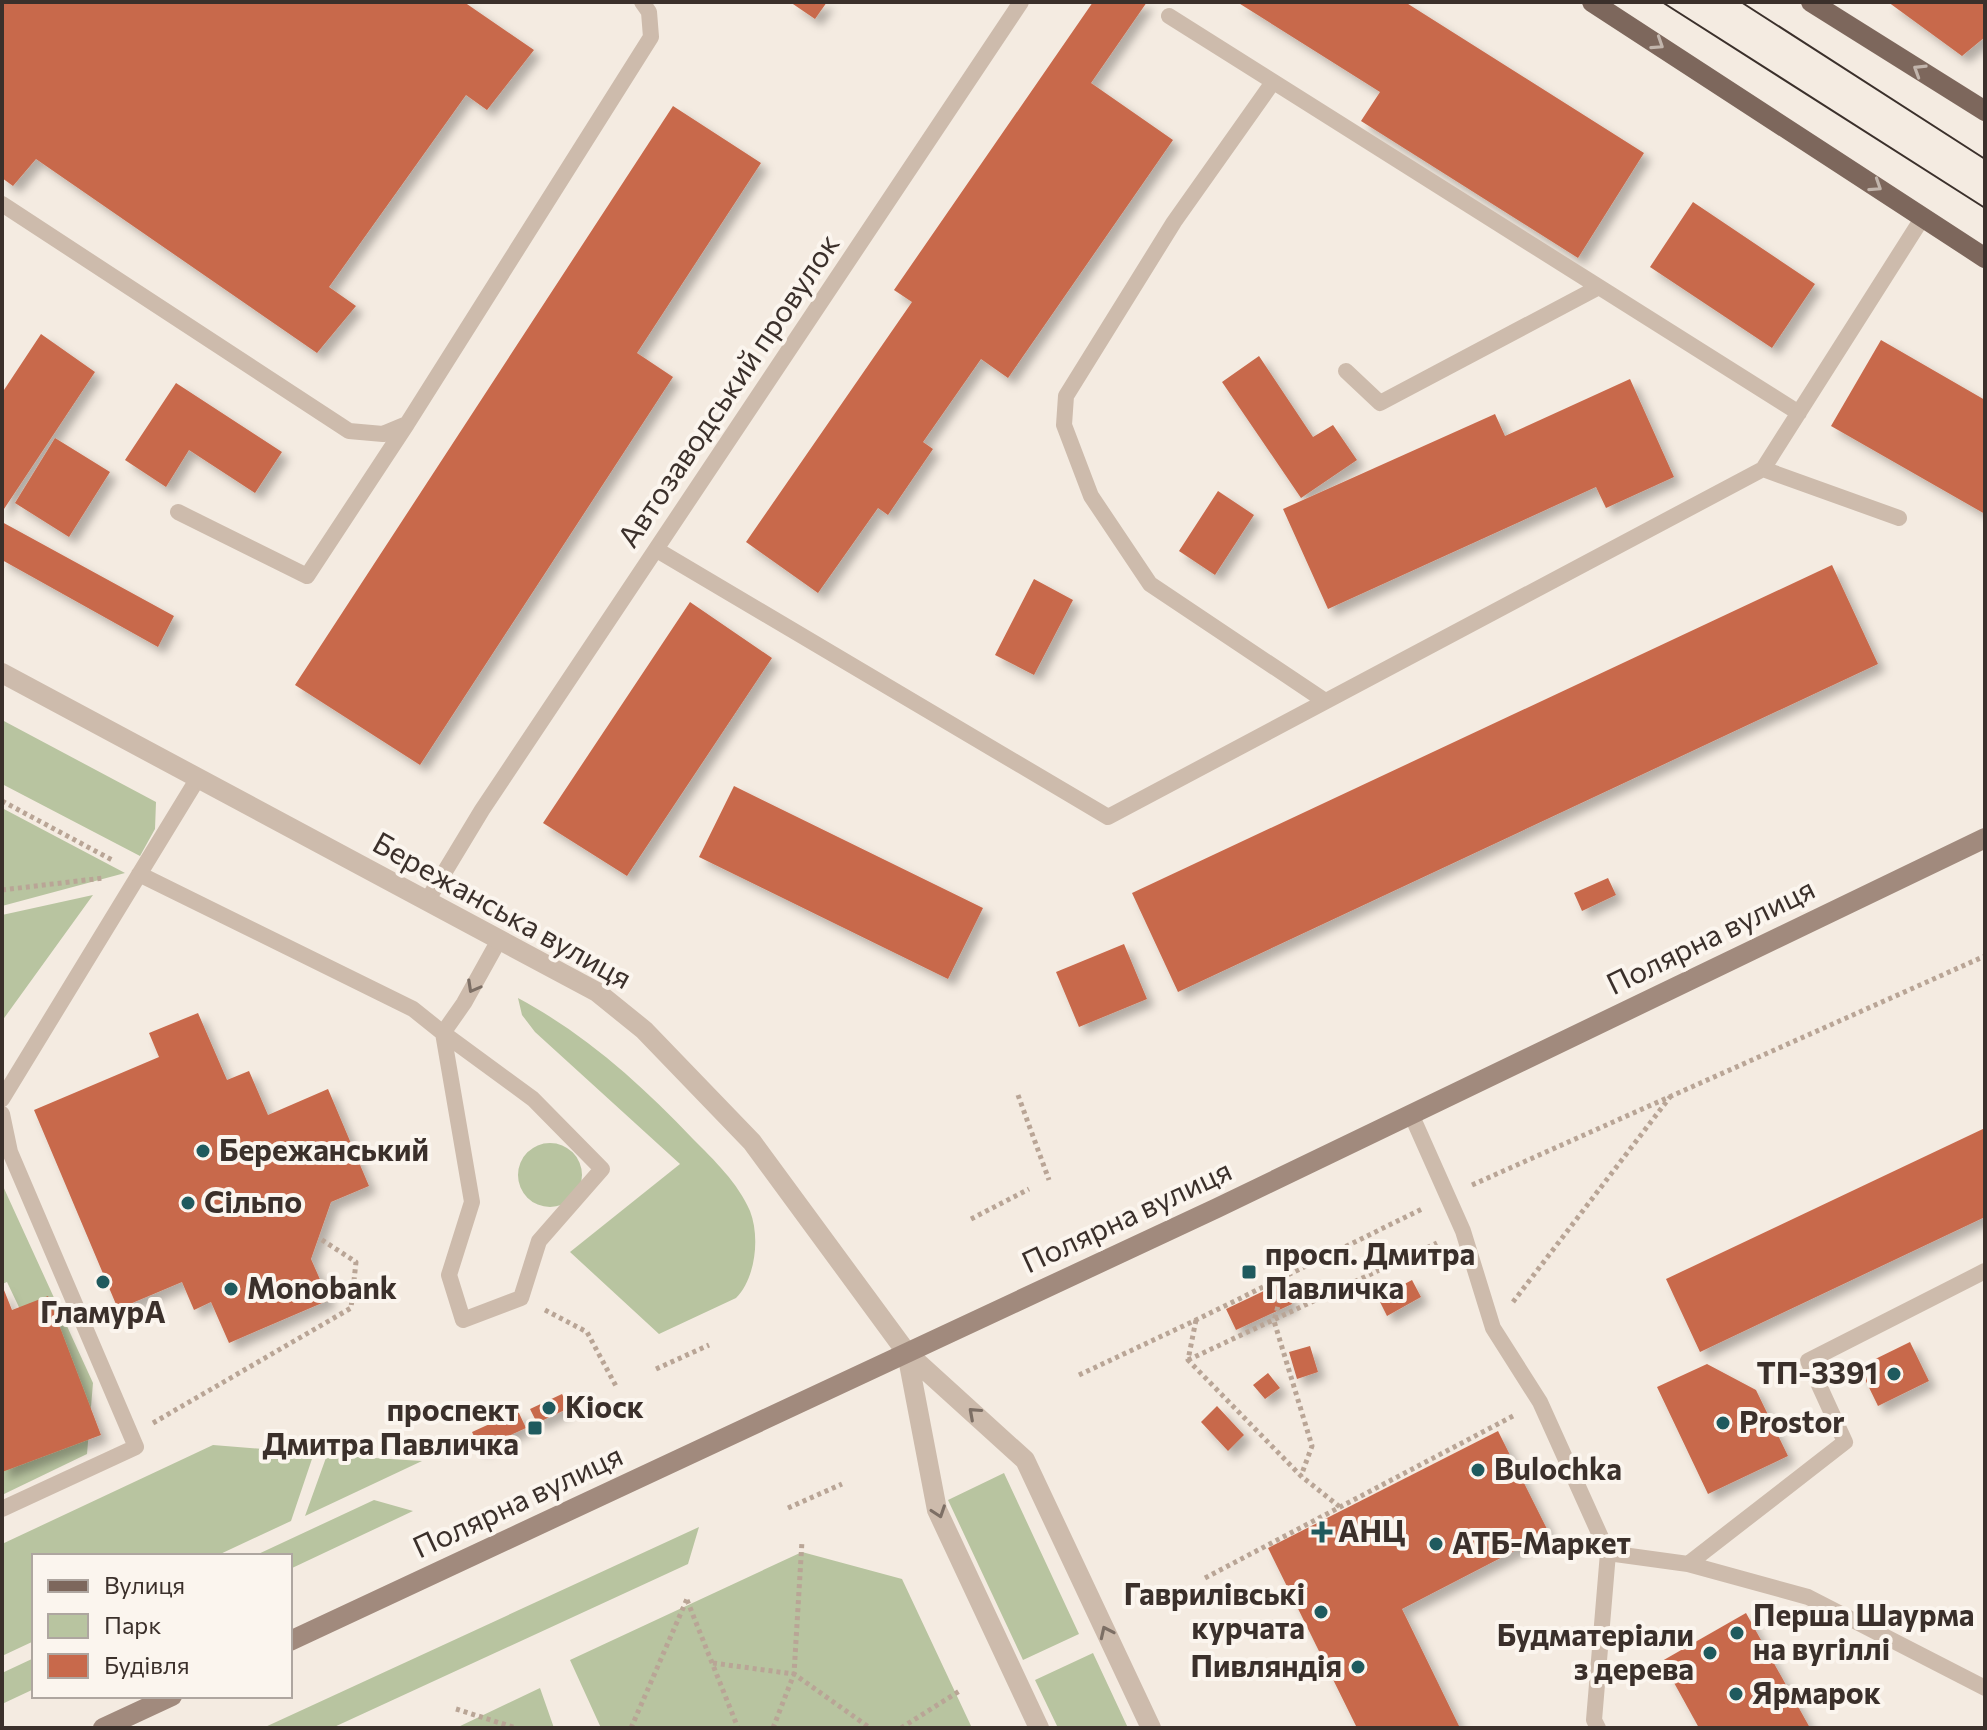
<svg xmlns="http://www.w3.org/2000/svg" width="1987" height="1730" font-family="Commissioner,sans-serif">
<defs>
<filter id="shadow"><feDropShadow dx="7" dy="7" stdDeviation="4" flood-color="#0004"/></filter>
</defs>
<rect width="100%" height="100%" fill="#f4ebe1"/>
<path fill="#b8c4a0" d="M2,720l154,82 -1,27 -15,27 -138,-72z
M2,808l123,65 -123,33z
M93,895l-91,126v-106z
M518,998c67,36 123,86 175,141 21,21 45,44 57,72 10,25 6,67 -14,87l-77,36 -89,-82 110,-88 -145,-132 -13,-17z
M518 1175a32 32 0 1 1 64 0a32 32 0 1 1-64 0Z
M2,1184l91,199 -6,71 -85,41v-48l25,-123 -20,-42 -5,2z
M213,1445l101,8 -23,68 -75,35h-182v85l-32,15v-112z
M327,1455l95,6 -117,55z
M1004,1473l75,161 -56,26 -75,-160z
M374,1500l39,11 -123,58v-13h-36z
M699,1527l-11,37 -356,164h-69z
M802,1552l100,27 70,149h-371l-31,-68z
M1093,1653l35,75h-70l-23,-48z
M34,1658v31l-32,15v-31z
M540,1688l14,40h-98z"/>
<path fill="#c8694b" filter="url(#shadow)" d="M2,2h462l70,48 -47,60 -21,-15 -137,192 27,19 -39,47 -281,-194 -23,27 -11,-8z
M790,2h37l-12,17z
M1093,2h54l-56,81 82,57 -165,238 -27,-19 -58,83 10,7 -45,66 -10,-7 -60,85 -72,-51 166,-240 -18,-12z
M1237,2h168l239,151 -66,105 -217,-137 19,-29z
M1888,2h97v35l-23,19z
M673,106l88,57 -124,190 36,24 -253,388 -125,-80z
M1693,202l122,82 -43,64 -122,-81z
M41,334l54,38 -93,140v-119z
M1881,340l104,60v114l-154,-88z
M1259,356l54,81 20,-12 24,35 -56,38 -79,-116z
M1630,379l44,98 -68,31 -10,-21 -268,122 -45,-100 212,-95 10,22z
M176,383l106,69 -27,41 -66,-43 -23,37 -41,-27z
M55,438l55,34 -41,65 -54,-34z
M1218,491l36,24 -39,60 -36,-24z
M2,522l172,94 -16,31 -156,-87z
M1832,565l46,99 -700,328 -46,-99z
M1034,579l39,21 -39,75 -39,-20z
M690,602l82,56 -145,218 -84,-53z
M734,786l249,122 -35,71 -249,-122z
M1608,878l8,17 -34,16 -8,-18z
M1124,944l23,55 -68,28 -23,-55z
M198,1013l29,67 22,-9 19,44 60,-26 41,97 -38,16 -20,57 18,41 -100,43 -18,-41 -17,8 -12,-28 -64,27 -84,-199 125,-53 -10,-24z
M1985,1128v89l-285,135 -34,-73z
M1412,1280l9,17 -34,19 -9,-18z
M1283,1282l9,22 -56,26 -10,-21z
M2,1285l10,25 36,-14 53,139 -99,37z
M1910,1342l19,39 -51,25 -19,-39z
M1310,1346l8,26 -21,7 -8,-27z
M1707,1364l49,26 32,66 -80,38 -51,-107z
M1268,1373l12,15 -15,11 -12,-14z
M562,1394l7,14 -32,15 -7,-14z
M1217,1406l27,29 -16,16 -27,-29z
M518,1411l8,17 -46,21 -8,-17z
M1498,1431l51,102 -147,76 58,119h-103l-89,-180z
M1746,1613l64,115h-111l-37,-67z"/>
<g fill="none" stroke-linecap="round" stroke-linejoin="round">
<path stroke="#b9a596" stroke-width="5" stroke-dasharray="4 4" stroke-linecap="butt" d="M2,801l112,60
M2,890l101,-12
M1018,1095l31,85
M1472,1185l513,-229
M971,1219l58,-30
M1286,1276l-12,45 38,125 -11,30
M1513,1302l157,-205
M545,1310l42,22 30,56
M1196,1320l-8,40 113,116 39,31
M1188,1360l249,-117
M656,1369l53,-24
M1079,1375l117,-55 228,-112
M153,1423l198,-115 5,-46 -37,-24
M788,1508l54,-24
M1205,1578l310,-163
M687,1600l51,128
M713,1663l81,11 76,54
M456,1709l60,19
M631,1728l56,-129
M773,1728l21,-54 8,-133
M901,1728l60,-38"/>
<path stroke="#cdbbac" stroke-width="16" d="M1169,16l630,397
M1273,82l-99,140 -108,174 -2,29 27,71 59,88 175,117
M2,204l347,227 34,3 24,-10 244,-387 -2,-25 -7,-10
M1346,371l34,32 219,-116
M1763,469l160,-252
M178,512l129,64 100,-152
M657,550l451,267 655,-348 136,49
M139,874l274,135 30,24 29,169 -23,73 14,45 58,-22 18,-57 63,-72 -69,-70 -90,-66 21,-30 35,-63
M427,901l55,-91 539,-808
M2,1099l196,-321
M2,1114l8,38 126,295 -134,62
M1411,1114l52,117 30,97 47,74 68,151 -14,167 4,8
M1608,1553l80,11 120,33 177,91
M1688,1564l157,-122 -37,-81 177,-90"/>
<path stroke="#cdbbac" stroke-width="20" d="M907,1353l118,107 126,268
M907,1353l30,157 102,218"/>
<path stroke="#cdbbac" stroke-width="20" d="M2,673l595,319 47,38 108,112 155,211"/>
<path stroke="#a18a7d" stroke-width="20" d="M290,1641l927,-433 768,-370
M103,1728l69,-32"/>
<path stroke="#7d675c" stroke-width="20" d="M1592,2l393,256
M1811,2l174,109"/>
<path stroke="#3b302b" stroke-width="2" d="M1662,2l323,206
M1741,2l244,157"/>
</g>
<defs><path id="oneway-chevron" d="M-2-3.5L2.5 0L-2 3.5" fill="none" stroke-width="1.6" stroke-linecap="round" stroke-linejoin="round" transform="scale(2)"/></defs>
<g stroke="#c2b5ac">
<use href="#oneway-chevron" transform="translate(1658 44) rotate(33)"/>
<use href="#oneway-chevron" transform="translate(1919 70) rotate(-148)"/>
<use href="#oneway-chevron" transform="translate(1876 186) rotate(33)"/>
</g>
<g stroke="#7d6f65">
<use href="#oneway-chevron" transform="translate(473 987) rotate(119)"/>
<use href="#oneway-chevron" transform="translate(974 1413) rotate(-138)"/>
<use href="#oneway-chevron" transform="translate(939 1512) rotate(71)"/>
<use href="#oneway-chevron" transform="translate(1106 1632) rotate(-115)"/>
</g>
<g fill="#1f5a5e" stroke="#fbf5ee" stroke-width="3">
<circle cx="203" cy="1151" r="8"/>
<circle cx="188" cy="1203" r="8"/>
<rect x="1241" y="1264" width="16" height="16" rx="4"/>
<circle cx="103" cy="1282" r="8"/>
<circle cx="231" cy="1289" r="8"/>
<circle cx="1894" cy="1374" r="8"/>
<circle cx="549" cy="1408" r="8"/>
<circle cx="1723" cy="1423" r="8"/>
<rect x="527" y="1420" width="16" height="16" rx="4"/>
<circle cx="1478" cy="1470" r="8"/>
<path d="M1318 1520h8v8h8v8h-8v8h-8v-8h-8v-8h8z"/>
<circle cx="1436" cy="1544" r="8"/>
<circle cx="1321" cy="1612" r="8"/>
<circle cx="1737" cy="1633" r="8"/>
<circle cx="1710" cy="1653" r="8"/>
<circle cx="1358" cy="1667" r="8"/>
<circle cx="1736" cy="1694" r="8"/>
</g>
<g text-anchor="middle" stroke-width="8" stroke-linejoin="round" paint-order="stroke">
<g font-size="30" fill="#3b302b" stroke="#fbf5ee">
<text transform="translate(729 391) rotate(-56)" y="10">Автозаводський провулок</text>
<text transform="translate(502 911) rotate(29)" y="10">Бережанська вулиця</text>
<text transform="translate(1711 937) rotate(-26)" y="10">Полярна вулиця</text>
<text transform="translate(1127 1217) rotate(-25)" y="10">Полярна вулиця</text>
<text transform="translate(518 1502) rotate(-25)" y="10">Полярна вулиця</text>
</g>
<g font-size="30" font-weight="bold" fill="#3b302b" stroke="#fbf5ee" text-anchor="start">
<text x="219" y="1161">Бережанський</text>
<text x="204" y="1213">Сільпо</text>
<text x="1265" y="1265">просп. Дмитра<tspan x="1265" dy="34">Павличка</tspan></text>
<text x="247" y="1299">Monobank</text>
<text x="103" y="1323" text-anchor="middle">ГламурА</text>
<text x="1878" y="1384" text-anchor="end">ТП-3391</text>
<text x="565" y="1418">Кіоск</text>
<text x="519" y="1421" text-anchor="end">проспект<tspan x="519" dy="34">Дмитра Павличка</tspan></text>
<text x="1739" y="1433">Prostor</text>
<text x="1494" y="1480">Bulochka</text>
<text x="1338" y="1542">АНЦ</text>
<text x="1452" y="1554">АТБ-Маркет</text>
<text x="1305" y="1605" text-anchor="end">Гаврилівські<tspan x="1305" dy="34">курчата</tspan></text>
<text x="1753" y="1626">Перша Шаурма<tspan x="1753" dy="34">на вугіллі</tspan></text>
<text x="1694" y="1646" text-anchor="end">Будматеріали<tspan x="1694" dy="34">з дерева</tspan></text>
<text x="1342" y="1677" text-anchor="end">Пивляндія</text>
<text x="1752" y="1704">Ярмарок</text>
</g>
</g>
<rect width="1987" height="1730" fill="none" stroke="#3b302b" stroke-width="8"/>
<rect x="32" y="1554" width="260" height="144" fill="#fbf5ee" stroke="#aea6a0" stroke-width="2"/>
<rect x="48" y="1580" width="40" height="12" fill="#7d675c" stroke="#aea6a0" stroke-width="2"/>
<text x="104" y="1594" font-size="24" fill="#3b302b">Вулиця</text>
<rect x="48" y="1614" width="40" height="24" fill="#b8c4a0" stroke="#aea6a0" stroke-width="2"/>
<text x="104" y="1634" font-size="24" fill="#3b302b">Парк</text>
<rect x="48" y="1654" width="40" height="24" fill="#c8694b" stroke="#aea6a0" stroke-width="2"/>
<text x="104" y="1674" font-size="24" fill="#3b302b">Будівля</text>
</svg>
